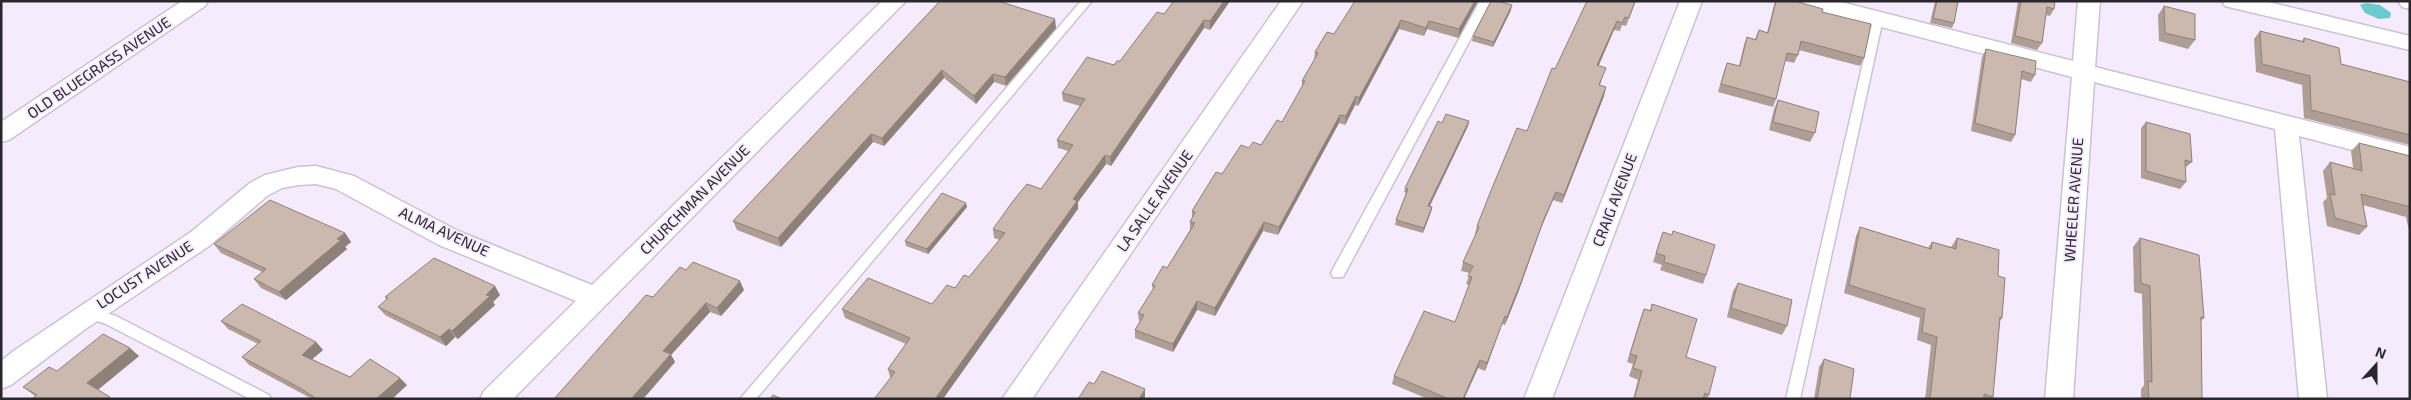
<svg xmlns="http://www.w3.org/2000/svg" width="2411" height="400" font-family="'Exo 2',sans-serif">
<rect width="100%" height="100%" fill="#f5ebfd"/>
<path fill="#6acacd" d="M2366,3l14,2 11,8 -1,5 -11,1 -14,-6 -5,-8z"/>
<g fill="none" stroke-linecap="round" stroke-linejoin="round">
<defs>
<path id="service" d="M1081,1h11l-336,398h-16z
M1480,1h11l-148,276h-10l-2,-4 2,-4z
M1878,15l5,4 -83,380h-14l87,-380z
M87,307l29,9 153,79 2,4h-21l-144,-75 -24,-8 -2,-4 2,-4z"/>
<path id="minor" d="M182,1h26l-3,5 -196,134 -8,2v-20z
M882,1h24l-393,398h-33l4,-8 92,-90 -137,-56 -103,-56 -20,-5 -18,1 -16,3 -15,8 -58,50 -125,84 -73,55 -10,4v-28l14,-11 176,-118 59,-49 15,-8 33,-8 18,-1 38,10 104,55 134,54z
M1281,1h22l-271,398h-30z
M1680,1h22l-150,398h-28z
M1798,1h39l236,60 5,-60h22l-5,66 315,80v18l-111,-29 28,263h-28l-24,-270 -181,-47 -21,317h-28l27,-322 -271,-71z
M2222,1h42l146,35v14l-177,-42 -8,-2z
M2398,1h12v8l-8,-2z"/>
</defs>
<use href="#service" stroke="#ccc2d3" stroke-width="3"/>
<use href="#minor" stroke="#ccc2d3" stroke-width="3"/>
<use href="#service" fill="#fff" fill-rule="evenodd"/>
<use href="#minor" fill="#fff" fill-rule="evenodd"/>
</g>
<path fill="#af9e96" d="M940,1l116,27 -50,58 -12,-4 -18,22 -32,-26 -60,68 -11,-4 -92,105 -44,-17 -4,-9z
M1174,1h56l-20,29 -6,-2 -93,138 -5,-2 -28,38v7l-187,168h-1l-2,-8 18,-25 -61,-26 -3,-9 90,-5 37,-27 31,-37 -6,-2 -1,-9 48,-40 27,-38 -10,-3 -1,-8 23,-34 -17,-5 -1,-8 58,-32 44,-47z
M1478,1l-20,37 -31,-9 -3,7 -25,-7 -41,77 -3,-1 -10,20 -6,-2 -61,112 -15,-4 -48,85 -18,-6 -24,42 -38,-14v-8l5,-9h-1l-1,-8 15,-24 -1,-4 15,-17 23,-38v-8l2,-4v-7l30,-37 27,-26 12,-3 21,-23 20,-35v-6l12,-21 1,-8 19,-18z
M1636,1l-10,25 -4,-1 -2,6 -6,-1 -16,36 5,10 -3,9 4,11 -42,107 -9,-3 -12,28 -22,62 -14,35 -3,-1 -17,47 -7,-3 -14,31h-36l-36,-15 2,-8 61,-54 14,-37 -3,-1 4,-11 -9,-2 2,-9 13,-27 -1,-1 2,-8 50,-95 28,-62z
M1775,1h20l27,11 42,46 -4,8 -61,-16 -1,5 -4,8 -9,-2 -9,38 -3,8 -55,-15 6,-21 3,-8 12,3 5,-21 3,-8 8,2 4,-9 8,3z
M1935,1h23l-4,22 -2,5 -22,-5z
M2018,1h37l-1,8 -4,7 -4,-1 -4,28 -5,7 -26,-7z
M2164,6l31,34 -7,9 -29,-8 -1,-26z
M1511,10l-18,37 -21,-6 1,-5z
M2260,31l42,10 2,-3 37,26 69,18v63l-106,-27 -2,-33 -46,-13 -2,-33z
M1986,49l49,26 -4,7 -10,-3 -6,56 -4,7 -40,-11 11,-74z
M1778,100l37,33 -5,9 -41,-12 5,-21z
M1469,121l-1,5 -38,80 2,1 -1,5 -8,21 -28,-8 1,-5 10,-27 -2,-1 1,-4 37,-65z
M2146,122l46,40 -7,6 1,14 -6,7 -39,-11v-50z
M2359,143l51,13v79l-4,-18 -43,-12 4,22 -8,8 -32,-9 -4,-24 4,-4 -4,-27 7,-9 23,6 -2,-17z
M967,207l-39,47 -22,-8 -1,-5z
M1860,227l68,21 4,-6 19,5 6,-9 41,38 4,42 -2,3 -7,76 -2,2h-66l6,-54 -14,-5 3,-22 -76,-25 12,-57z
M1663,232l43,43 -3,9 -43,-14 2,-5 -9,-3z
M345,233l6,9 -6,5 2,2 -61,51 -25,-12 -7,-9 8,-7 -41,-19 -7,-9z
M2140,238l64,80 -3,3 1,77 2,1h-63v-10l3,-4 -2,-91 -8,-2 -1,-45z
M686,270l58,20 -23,26 -11,-4 -39,43 4,7 -32,37h-89l99,-102z
M1738,283l49,43 -5,9 -55,-18 6,-26z
M500,295l-7,7 2,3 -37,34 -3,-2 -9,9 -61,-31 -7,-8 9,-7 -2,-3z
M1652,304l57,91 -2,4h-74l5,-19 -9,-4 4,-12 -6,-2 14,-45 3,-8 6,1z
M221,321l95,21 7,8 -11,9 38,18 57,8 -15,14h-80l-63,-34 -7,-8 16,-13 -30,-15z
M139,356l-41,34 -63,6 -12,-9 34,-16z
M1824,359l26,40h-36l5,-32z"/>
<path fill="#8e817a" d="M1224,1h6l-20,29v-9z
M1475,1h3l-20,37 1,-9z
M1512,5l-1,5 -18,37 1,-5z
M1055,19l1,9 -50,58 -1,-9z
M1204,20v8l-93,138 -1,-9z
M1401,20l-2,9 -41,77 1,-8z
M1429,21l-2,8 -3,7 2,-8z
M1617,21l-3,9 -19,44 2,-9z
M942,70l2,8 -60,68 -2,-8z
M993,74l1,8 -18,22 -2,-8z
M1606,87l-2,9 -42,107 2,-8z
M1356,96l-1,9 -10,20 1,-9z
M1340,115l-1,8 -61,112 1,-8z
M1469,121l-1,5 -41,85 1,-5z
M871,134l2,8 -92,105 -3,-9z
M1105,155l1,9 -28,38v7l-135,190h-8l138,-200z
M1556,192l-3,8 -12,28 -22,62 -14,35 2,-8 37,-98z
M966,203l1,4 -39,47 -1,-5z
M1432,207l-1,5 -8,21 1,-5z
M1264,222l-1,9 -48,85v-8z
M345,233l6,9 -6,5 2,2 -61,51 -7,-8z
M740,281l4,9 -23,26 -4,-8z
M495,286l5,9 -7,7 2,3 -37,34 -6,-8z
M1197,301v9l-24,42v-8z
M706,303l4,9 -39,43 4,7 -32,37h-12l32,-48z
M1505,316l-3,8 -17,47 2,-8z
M449,329l6,8 -9,9 -6,-9z
M316,342l7,8 -14,12 -7,-7z
M130,348l9,8 -43,35 -9,-8z
M1480,360l-2,8 -14,31h-1z
M400,378l7,7 -15,14h-16z
M1145,389v8l-1,2h-5z"/>
<path fill="#cbb8ae" stroke="#8e817a" d="M940,1h58l57,18 -50,58 -12,-3 -19,22 -32,-26 -60,68 -11,-4 -93,104 -45,-17z
M1174,1h50l-14,20 -6,-1 -94,137 -5,-2 -32,44 4,2 -142,198h-61l21,-27 -7,-3 22,-31 -68,-29 26,-31 64,26 15,-19 8,3 9,-13 5,2 36,-44 -12,-4 20,-28 14,-17 14,5 32,-44 -16,-5 28,-41 -23,-6 25,-36 27,8 3,-4h3l37,-49 7,2z
M1355,1h120l-16,28 -30,-8 -3,7 -25,-8 -42,78 -3,-2 -10,20 -6,-1 -61,112 -15,-5 -49,86 -18,-7 -24,43 -38,-14 9,-15 -6,-2 17,-27 -3,-1 11,-19 4,2 28,-45 -5,-1 5,-10 -3,-1 24,-39 6,2 19,-29 8,3 4,-6 8,3 16,-25 5,2 23,-41h-3l16,-28 -3,-1 12,-20 7,2z
M1491,1h6l15,4 -18,37 -21,-6z
M1587,1h48l-6,17 -4,-1 -3,6 -5,-2 -20,44 9,3 -7,17 7,2 -42,108 -8,-3 -12,27 -23,63 -14,35 -2,-1 -18,47 -7,-3 -17,39h-14l-55,-23 30,-65 31,11 17,-45 -4,-1 5,-10 -10,-4 16,-35 -2,-1 13,-33 27,-65 10,3 25,-63 3,1z
M1776,1h19l28,8 -1,3 49,12 -7,34 -63,-17 -3,14 -11,-2 -11,46 -55,-15 6,-21 13,3 7,-29 9,3 3,-10 9,3z
M1937,1h21l-4,22 -21,-5z
M2021,1h34l-1,8 -7,-2 -5,36 -27,-7z
M2164,6l31,8v26l-30,-7z
M2260,31l44,11v-4l35,10 2,16 69,18v53l-99,-25 -1,-34 -48,-12z
M1986,49l50,12 -1,14 -13,-4 -7,64 -40,-12z
M1778,100l41,12 -4,21 -42,-11z
M1446,114l23,7 -41,85 4,1 -8,21 -28,-8 12,-31 -3,-1 33,-67 4,2z
M2146,122l44,12 2,28 -7,-2 1,22 -40,-11z
M2359,143l51,13v51l-49,-13 6,33 -32,-9 -5,-24 5,1 -5,-33 32,9z
M942,193l24,10 -39,46 -22,-8z
M270,200l75,33 -8,6 4,1 -62,52 -25,-13 12,-10 -52,-25z
M1860,227l71,22 1,-7 24,7 1,-11 42,12 -1,26 7,2 -3,40 -2,-1 -7,80 -9,-3v5h-54l7,-62 -15,-5 3,-23 -76,-24z
M1673,231l42,14 -9,30 -42,-13 1,-6 -9,-3 7,-21 9,3z
M2140,238l59,17 5,63 -3,-1 1,81 2,1h-55l-1,-18 4,1 -2,-96 -9,-3z
M434,258l61,28 -9,9 4,1 -38,35 -3,-2 -9,8 -62,-30 10,-9 -3,-1z
M693,262l47,19 -23,27 -11,-5 -43,48 8,3 -40,45h-77l92,-104 7,2 27,-30 6,3z
M1738,283l54,17 -5,26 -56,-18z
M242,304l74,38 -14,13 48,22 20,-18 30,19 -24,21h-59l-17,-11 -58,-31 19,-16 -40,-20z
M1652,304l45,15 -11,38 30,10 -7,28 -4,-2 -2,6h-69l8,-28 -9,-3 4,-12 -7,-2 14,-45 7,2z
M103,334l27,14 -43,35 23,14 -3,2h-75l5,-4 -14,-8 26,-20 8,4z
M1824,359l30,10 -4,30h-33z
M1102,371l43,18 -6,10h-61l11,-17 5,2z
M773,395l9,4h-12z"/>
<g text-anchor="middle" stroke-width="4" stroke-linejoin="round" paint-order="stroke">
<g font-size="15" fill="#2a272d" stroke="#f5ebfd">
<text transform="translate(99 68) rotate(-34)" y="5">OLD BLUEGRASS AVENUE</text>
<text transform="translate(695 200) rotate(-45)" y="5">CHURCHMAN AVENUE</text>
<text transform="translate(1615 200) rotate(-69)" y="5">CRAIG AVENUE</text>
<text transform="translate(2074 200) rotate(-86)" y="5">WHEELER AVENUE</text>
<text transform="translate(1155 201) rotate(-55)" y="5">LA SALLE AVENUE</text>
<text transform="translate(444 232) rotate(25)" y="5">ALMA AVENUE</text>
<text transform="translate(145 275) rotate(-33)" y="5">LOCUST AVENUE</text>
</g>
</g>
<rect width="2411" height="400" fill="none" stroke="#2a272d" stroke-width="5"/>
<g transform="translate(2376 365) rotate(21)" stroke="#f5ebfd" stroke-width="4" paint-order="stroke">
<path d="M0-4L9 19L0 12L-9 19Z" fill="#2a272d"/>
<text y="-8" font-size="14" font-weight="bold" text-anchor="middle" fill="#2a272d">N</text>
</g>
</svg>
